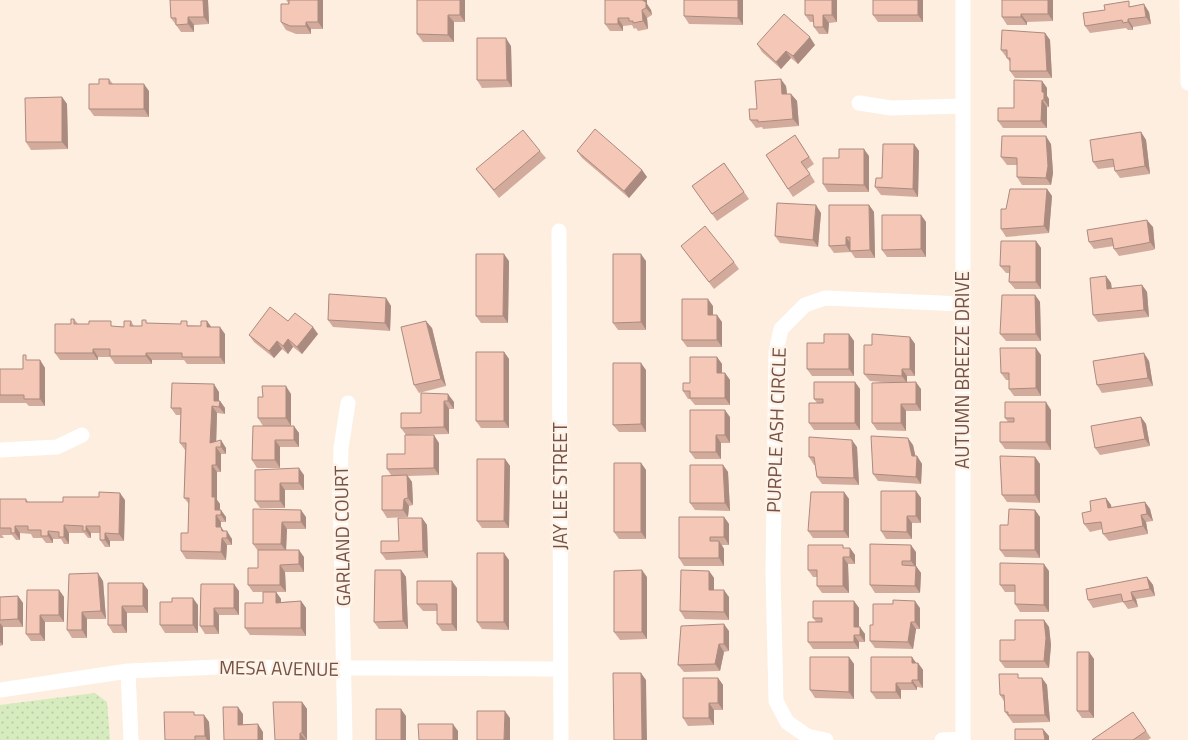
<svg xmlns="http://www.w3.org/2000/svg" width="1188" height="740" font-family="'Titillium Web',sans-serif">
<defs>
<pattern id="grass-dots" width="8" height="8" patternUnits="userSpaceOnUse" patternTransform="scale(1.25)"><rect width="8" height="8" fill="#d6ebbe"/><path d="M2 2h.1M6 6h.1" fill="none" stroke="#bbcba5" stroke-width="1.8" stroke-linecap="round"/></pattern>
</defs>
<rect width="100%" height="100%" fill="#fdeee0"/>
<path fill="url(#grass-dots)" d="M95,693l12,9 3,38h-110v-35z"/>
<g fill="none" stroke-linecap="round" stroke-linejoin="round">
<path stroke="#fff" stroke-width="15" d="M963,0v740
M1187,0l1,83
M859,103l32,5 72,-2
M559,231l2,509
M0,450l57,-3 25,-12
M128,671l3,69
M0,690l128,-19 90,-4 342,2
M345,740l-5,-249 1,-43 7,-45
M826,740l-19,-4 -20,-14 -11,-21 -3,-128 3,-221 5,-23 24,-24 20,-7 137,6
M942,740l21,-1"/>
</g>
<path fill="#d2ab9d" d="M170,0h38l1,24 -15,1v7h-13l-10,-14z
M286,0h37v29h-12v5h-15l-10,-4 -5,-8 8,-18z
M465,0v22h-11v20h-31l-6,-8z
M743,0v25l-54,-1 -5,-8z
M837,0v22l-8,1 -1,11h-9l-5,-7v-5h-4l-5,-7z
M923,0v22h-45l-5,-7z
M1053,0v21l-26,1v3h-20l-5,-8z
M647,4l4,6 1,5 -5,3 1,11 -10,2 -2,-3 -2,1 -2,-4 -9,1v5h-13l-5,-7z
M1132,6l17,6 2,12 -18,3v3h-5l-2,-2 -36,5 -5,-7z
M1045,33l5,7 2,38h-37l-5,-7v-9l-9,-12z
M757,44l58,1 -17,19 -7,-6 -10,11 -19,-17z
M511,46l1,41 -30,1 -5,-8z
M109,79l4,5 36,7v26l-55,-1 -5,-7 10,-25z
M1042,81l5,7v8l2,3v8h-2v21h-44l-5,-7 16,-13z
M786,86l1,8h4l6,7 2,25 -36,3 -1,-2 -6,1 -6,-8 7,-11z
M62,97l5,7 1,45 -37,1 -5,-8z
M1141,132l5,8 4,34 -30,4 -5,-7 -1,-4 -16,2 -5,-7z
M795,135l19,29 -7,5 8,13 -22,15 -27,-42z
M914,144l5,7 -1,46 -37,-2 -6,-8z
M1051,144l2,29 -2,12h-29l-5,-8v-12h-10l-6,-8z
M540,151l6,7 -47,40 -23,-29z
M577,151l65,19 5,7 -18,21 -47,-40z
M869,156v36h-41l-5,-8 16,-26z
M724,163l25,36 -32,22 -25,-35z
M1047,189l5,7 -3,37 -43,4 -5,-8 5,-20z
M869,205l5,7 1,46h-20l-4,-6 -17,1 -5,-7z
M821,213l-3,34 -38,-4 -5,-7z
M921,215l5,7v35h-39l-5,-7z
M1153,227l2,22 -2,1 -34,6 -5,-7v-3l-20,3 -5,-7z
M1036,241l5,7v41h-26l-6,-7 1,-9h-4l-6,-7z
M681,246l53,16 5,7 -25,20z
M509,261l-1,62h-27l-5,-7z
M646,261v69h-28l-5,-7z
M1106,276l5,7 1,5 30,-3 5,7 2,25 -51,5 -5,-7z
M1035,295l5,7 1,39h-35l-6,-7z
M386,298l5,8 -1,25 -57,-4 -5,-7z
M713,306v9l9,7v25h-35l-5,-7z
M74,319l4,5 46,3 7,-6 3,5h8l7,-3 52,3 6,-5 4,6 14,7v30h-38l-3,-4h-32v4h-37l-5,-7h-12v3h-38l-5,-7z
M288,321l30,13 -16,20 -9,-7 -5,7 -6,-5 -8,9 -20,-16 -5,-7z
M432,328l14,58 -27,7 -5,-8z
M849,334l5,7v35h-42l-5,-7 17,-26z
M910,337l5,7v32h-8v6l14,7v22h-15v20l-29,-1 -5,-7 22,-40 -24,-2 -6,-7 8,-29z
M504,352l5,7v69h-28l-5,-7z
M1041,355v41h-27l-5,-7v-9h-3l-5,-7z
M717,357l5,7v9h3l5,7v25h-35l-5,-6h-2l-5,-8 7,-8z
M30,360h10l5,8v38h-16l-3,-3h-26v-34h23z
M1149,361l4,25 -51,7 -5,-8z
M646,370v62h-27l-6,-7z
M855,382l5,7v41h-46l-5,-7 8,-20 -3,-4z
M219,392v9h1l5,7v6l-8,-1 -1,29 10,6v6h-5v18h-4v28l3,4v6l6,7v5h-5v5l3,4 8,8v6h-5l-1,15 -40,-1 -5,-8 7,-18 1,-29 -5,-6 1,-48 -5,-7 1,-28h-5l-5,-7z
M421,393l33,9v7h-5v25l-41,1 31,8v32l-31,1 4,6 1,23 -4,1 -1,11 -21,1 -5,-8 9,-35 -4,-6 18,-15 1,-19 -5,-7 20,-15z
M291,394v32l8,7v14h-19v21h-23l-5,-8 11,-34 -5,-8 5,-21z
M1051,410v40l-46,-1 -5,-7 8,-20 -3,-4z
M730,417v26h-9v16h-26l-5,-7z
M1141,417l5,7 4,22 -50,9 -5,-7z
M913,445l2,11h2l5,8 -1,20 -43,-3 -5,-7z
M857,447l2,38 -37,-1 -5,-7 -2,-12h-1l-5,-8z
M1035,457l5,7v39l-33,-1 -5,-7z
M505,459l5,7 -1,62h-27l-5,-7z
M641,463l5,7v69h-27l-5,-7z
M723,465l5,7 2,39 -35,-1 -5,-7z
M255,470l49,5v15h-19v18h-25l-5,-7z
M916,491l5,7v25h-9v16h-26l-5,-8z
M844,492l5,7v39h-36l-5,-7z
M1106,498l5,7v3l34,-6 5,7 3,12 -7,1 2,12 -39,7 -6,-7v-5l-13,3 -6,-8 7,-13z
M0,499h26l2,3h35l62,-2 -1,41h-14v6h-5l-5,-7v-7h-9v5h-3l-4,-5h-15v11h-5l-3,-5h-8v4h-7l-4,-5h-9l-2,-4 -11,-1v7h-4l-4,-5h-10l2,3h-4z
M253,509l53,8v12h-19l-1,21 18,7v15h-19l1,20h-10l5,7v3l20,-1 5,7v28l-56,-1 -5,-7 18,-25v-11h-10l-5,-7 10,-17v-17l-5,-7z
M1035,510l5,7v41l-35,-1 -5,-7 8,-25z
M724,517l5,7v21h-7l2,4v17h-40l-5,-8z
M422,518l5,7 1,33 -42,2 -5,-7 18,-12z
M870,544l46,8v14l5,7 -1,20h-45l-5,-8z
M845,548h5l5,7v9h-7l1,29h-27l-5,-7v-9h-4l-5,-7z
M509,560v70l-27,-1 -5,-7z
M401,570l5,7 2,52h-29l-5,-7z
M709,571l5,7v12l15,7v23l-44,-1 -5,-8z
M1049,571v41h-29l-5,-8v-12h-10l-5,-7z
M647,577v62l-27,1 -6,-8z
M1147,577l6,8 2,11 -19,3 2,8 -10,2 -5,-7 -30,6 -5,-8z
M103,581l3,38h-19v19h-15l-5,-8z
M108,583h35l5,7v23h-21v20h-14l-5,-8z
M201,584l38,7v24h-20v19h-14l-5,-8z
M457,588v43h-15l-5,-7v-13h-14l-6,-7z
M59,590l5,7v25h-19v19h-14l-5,-7z
M18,596l5,7v24h-20v18l-3,1v-49z
M854,601l5,7v19l6,7v8h-6v7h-46l-5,-7 8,-20 -3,-4z
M893,604l27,4v21h-4l-3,20 -38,-1 -5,-7 3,-16z
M198,605v28h-33l-5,-8z
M1044,620l5,7 2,18 -2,23h-44l-5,-7 15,-21z
M729,631v20l-5,1 -4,19 -36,1 -6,-7z
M1089,652l5,7v59h-12l-5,-7z
M849,657l5,7v35l-39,-1 -5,-8z
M916,663h2l5,7v18l-6,-1v3h-16v9h-25l-5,-7z
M718,678l5,7v25h-9v15l-26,1 -5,-8z
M1021,678h21l5,7 3,37 -37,1 -8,-11 -1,-11 -4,-6z
M302,702l5,7v31h-32z
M1133,712l18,26 -3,2h-56z
M196,715h8l5,7 1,18h-45z"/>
<path fill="#ab8b7f" d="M203,0h5l1,24 -5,-7z
M318,0h5v29l-5,-7z
M460,0h5v22l-5,-7z
M642,0h5v4l4,6 1,5 -6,-7z
M738,0h5v25l-5,-7z
M832,0h5v22l-5,-7z
M918,0h5v22l-5,-7z
M1048,0h5v21l-5,-7z
M1144,4l5,8 2,12 -5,-7z
M642,10l5,8 1,11 -5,-8z
M1021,14l6,8v3l-6,-8z
M448,15l6,7v20l-6,-7z
M823,15l6,8 -1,11 -5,-7z
M188,17l6,8v7l-6,-8z
M618,18l5,8v5l-5,-7z
M1128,19l5,8v3l-5,-8z
M306,22l5,7v5l-5,-8z
M1045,33l5,7 2,38 -5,-7z
M810,37l5,8 -17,19 -5,-8z
M506,38l5,8 1,41 -5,-7z
M786,51l5,7 -10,11 -5,-7z
M781,79l5,7 2,16 -6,-8z
M1042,81l5,7v8l2,3v8l-5,-7 -2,-8z
M144,84l5,7v26l-5,-8z
M791,94l6,7 2,25 -6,-7z
M62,97l5,7 1,45 -6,-7z
M1042,100l5,7v21l-6,-7z
M1141,132l5,8 4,34 -5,-8z
M1046,136l5,8 2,29 -2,12 -5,-7z
M914,144l5,7 -1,46 -5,-8z
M864,149l5,7v36l-5,-7z
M642,170l5,7 -18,21 -5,-7z
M1047,189l5,7 -3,37 -5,-7z
M816,205l5,8 -3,34 -5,-7z
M869,205l5,7 1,46 -5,-8z
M921,215l5,7v35l-5,-8z
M1147,220l6,7 2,22 -5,-7z
M846,237l5,7 -1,7 1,2 -5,-8z
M1036,241l5,7v41l-5,-7z
M504,254l5,7 -1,62 -5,-7z
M641,254l5,7v69l-5,-8z
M1106,276l5,7 1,13 -5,-7z
M1142,285l5,7 2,25 -5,-7z
M1035,295l5,7 1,39 -5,-7z
M386,298l5,8 -1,25 -5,-8z
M708,299l5,7v16l-5,-7z
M717,315l5,7v25l-5,-7z
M207,321l5,7 -5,-1z
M426,321l6,7 14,58 -5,-7z
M220,327l5,7v30l-5,-7z
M313,327l5,7 -16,20 -5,-7z
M849,334l5,7v35l-5,-7z
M910,337l5,7v32l-5,-7z
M288,339l5,8 -5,7 -5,-8z
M277,341l5,8 -8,9 -5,-7z
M1036,348l5,7v41l-5,-8z
M93,349l5,8v3l-5,-7z
M504,352l5,7v69l-5,-7z
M146,353l6,7v4l-6,-8z
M1144,353l5,8 4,25 -5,-8z
M717,357l5,7v16l-5,-7z
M40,360l5,8v38l-5,-7z
M641,363l5,7v62l-5,-8z
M902,369l5,7v7l-5,-7z
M725,373l5,7v25l-5,-7z
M855,382l5,7v41l-5,-7z
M916,382l5,7v22l-5,-7z
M214,384l5,8v14l-5,-5z
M286,386l5,8v32l-5,-8z
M448,394l6,8v7l-6,-8z
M220,401l5,7v6l-6,-7z
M444,401l5,8v25l-5,-7z
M1046,402l5,8v40l-5,-8z
M901,404l5,7v20l-5,-8z
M212,406l5,7 -1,37 -6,-7z
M725,410l5,7v26l-5,-8z
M1141,417l5,7 4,22 -5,-7z
M294,426l5,7v14l-5,-7z
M434,435l5,8v32l-5,-7z
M716,435l5,8v16l-5,-7z
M908,438l5,7 4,18v-7l5,8 -1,20 -5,-7z
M221,440l5,8v6l-5,-7z
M275,440l5,7v21l-5,-8z
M852,440l5,7 2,38 -5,-7z
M216,447l5,7v18l-5,-7z
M1035,457l5,7v39l-5,-8z
M505,459l5,7 -1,62 -5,-7z
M641,463l5,7v69l-5,-7z
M212,465l5,7v28l3,4v11l-5,-5 -3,-13z
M723,465l5,7 2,39 -5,-8z
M299,468l5,7v15l-5,-7z
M407,475l5,7 1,23 -5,-7z
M280,483l5,7v18l-5,-7z
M916,491l5,7v25l-5,-7z
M844,492l5,7v39l-5,-7z
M120,493l5,7 -1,41 -5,-7z
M1106,498l5,7 2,11 -5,-8z
M404,499l5,7 -1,11 -5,-7z
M1145,502l5,7 3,12 -6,-7z
M221,510l5,7v5l-5,-7z
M301,510l5,7v12l-5,-7z
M1035,510l5,7v41l-5,-8z
M216,515l5,7v13l-5,-8z
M1141,515l5,7 2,12 -5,-8z
M907,516l5,7v16l-5,-7z
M724,517l5,7v21l-5,-8z
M422,518l5,7 1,33 -5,-7z
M282,522l5,7 -1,22 -5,-7z
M64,525l5,8v11l-5,-7z
M15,526l5,7v7l-5,-7z
M86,526l5,7v5l-5,-7z
M221,527l5,8 1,-4 5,8v6l-10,-14z
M48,531l5,8v4l-5,-7z
M105,533l5,8v6l-5,-7z
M222,538l5,7 -1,15 -5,-8z
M719,541l5,8v17l-5,-8z
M911,545l5,7v14l5,7 -1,20 -5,-7 1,-18 -5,-7z
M850,548l5,7v9l-5,-7z
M299,550l5,7v15l-5,-8z
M504,553l5,7v70l-5,-8z
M843,557l5,7 1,29 -6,-7z
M1044,564l5,7v41l-5,-7z
M280,565l5,7 1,20 -6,-7z
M401,570l5,7 2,52 -5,-8z
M642,570l5,7v62l-5,-7z
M709,571l5,7v19l-5,-7z
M98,573l5,8 3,38 -5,-8z
M1147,577l6,8 2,11 -5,-7z
M452,581l5,7v43l-5,-7z
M143,583l5,7v23l-5,-7z
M234,584l5,7v24l-5,-7z
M59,590l5,7v25l-5,-7z
M724,590l5,7v23l-5,-8z
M276,592l5,7v11l-5,-7z
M1131,592l5,7 2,8 -5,-7z
M18,596l5,7v24l-5,-8z
M193,598l5,7v28l-5,-8z
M301,601l5,7v28l-5,-8z
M854,601l5,7v26l-5,-7z
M915,601l5,7v21l-5,-7z
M122,606l5,7v20l-5,-8z
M214,608l5,7v19l-5,-8z
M82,612l5,7v19l-5,-8z
M40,615l5,7v19l-5,-7z
M1044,620l5,7 2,18 -2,23 -5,-7z
M911,622l5,7 -3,20 -5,-7z
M0,623l3,4v18l-3,-3z
M724,624l5,7v20l-5,-7z
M860,627l5,7v8l-5,-7z
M854,635l5,7v7l-5,-7z
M719,644l5,8 -4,19 -5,-7z
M1089,652l5,7v59l-5,-7z
M849,657l5,7v35l-5,-7z
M912,657l5,7 -5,-1z
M918,663l5,7v18l-5,-8z
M641,673l5,7 1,60h-5z
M718,678l5,7v25l-5,-7z
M1042,678l5,7 3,37 -5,-7z
M912,680l5,7v3l-5,-7z
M896,683l5,7v9l-5,-7z
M302,702l5,7v31l-5,-7z
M709,703l5,7v15l-5,-7z
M238,707l5,7v18l-5,-7z
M401,709l5,7v24h-5z
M505,711l5,7v22h-6z
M204,715l5,7 1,18h-3l-2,-4z
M258,724l5,8v8h-5z
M453,724l5,7v9h-5z
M1043,729l6,7v4h-4z
M300,733l6,7h-6z"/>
<path fill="#f4c7b6" stroke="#ab8b7f" d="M170,0h33l1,17h-16v7l-12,1v-7h-5z
M289,0h29v22h-12v4h-16l-9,-4v-18h8z
M417,0h43v15h-12v20l-31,-1z
M605,0h37l4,2v6l-4,2 1,11 -10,2v-2h-4v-3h-11v6h-13z
M684,0h54v18l-54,-2z
M805,0h27v15h-9v12h-9l-1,-12h-8z
M873,0h45v15h-45z
M1002,0h46v14h-27v3h-19z
M1129,1v6l15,-3 2,13 -18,2v3l-5,1 -1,-3 -37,6 -2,-13 22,-3 -1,-5z
M784,14l26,23 -17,19 -7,-5 -10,11 -19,-18z
M1002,30l43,3 2,38h-37v-13h-3v-8h-6z
M477,38h29l1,42h-30z
M99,79h10v5h35v25h-55v-25h10z
M781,79l1,15h9l2,25 -35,3v-2h-8l-1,-11h8l-2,-28z
M1014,80l28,1v11h2v8h-2l-1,21h-43v-13h16z
M62,97v45h-36l-1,-44z
M595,129l47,41 -18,21 -47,-40z
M523,130l17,21 -46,39 -18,-21z
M1141,132l4,34 -30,5 -2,-12 -20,3 -3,-22z
M795,135l14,22 -8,5 9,12 -22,15 -22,-34z
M1002,136h44l2,30 -2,12 -29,-1v-19l-16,-1z
M883,144h31l-1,45 -38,-2 1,-9h6z
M839,149h25v36l-41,-1v-26h16z
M724,163l20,29 -32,22 -20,-28z
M1010,189h37l-3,37 -43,3v-20h5z
M777,203l39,2 -3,35 -38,-4z
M829,205h40l1,45 -20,1v-14h-4v8l-17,1z
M882,215h39v34l-39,1z
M1147,220l3,22 -3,1 -33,6 -2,-11 -23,4 -2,-12z
M705,226l29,36 -25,20 -28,-36z
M1001,241h35v41h-27l1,-16h-10z
M476,254h28l-1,62h-27z
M613,254h28v68l-28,1z
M1106,276l1,13 35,-4 2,25 -51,5 -3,-37z
M329,294l57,4 -1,25 -57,-3z
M1002,295h33l1,39h-36z
M682,299h26v16h9v25h-35z
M270,307l18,14 7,-8 18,14 -16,20 -9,-8 -5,7 -6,-5 -8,10 -20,-16z
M71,319h3v5h15v-3h22v5l13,1v-6h7l-1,5h12v-6h4v3l35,1v-3h6v5h14v-5h6v6h13v30h-38v-4h-36v3h-36v-7h-17v4h-38v-29h16z
M426,321l15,58 -27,6 -13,-58z
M824,334h25v35h-42v-26h17z
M872,334l38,3v32h-8v7l-38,-2v-29h8z
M1000,348h36v40l-27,1v-16h-8z
M476,352h28v69h-28z
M1144,353l4,25 -51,7 -4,-24z
M23,355h3v5h14v39h-16v-4h-24v-26h23z
M690,357h27v16h8v25h-35v-7h-7v-8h7z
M613,363h28v61l-28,1z
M814,382h41v41h-46v-20h14v-4h-9z
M916,382v22h-15v19h-29v-40z
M172,383l42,1v17h6l-1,6 -7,-1 -2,37 11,-3v7h-5v18h-4v32h3v13h6v5h-5v12h5l1,4h5v7h-5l-1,14 -40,-1v-18h7l1,-35h-5l2,-55h-6l1,-35h-10z
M262,386h24v32h-28v-21h5z
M421,393l27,1v7h-4v26l-43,1v-15h20z
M1005,402h41v40h-46v-20h14v-4h-9z
M690,410h35v25h-9v17h-26z
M1141,417l4,22 -50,9 -4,-22z
M253,426h41v14h-19v20h-23z
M405,435h29v33l-47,1v-15h18z
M871,436l37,2 4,18h5l-1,21 -43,-3z
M809,437l43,3 2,38 -37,-1 -3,-20h-5z
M1000,456l35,1v38h-33z
M477,459h28l-1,62h-27z
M614,463h27v69h-27z
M690,465h33l2,38h-35z
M299,468v15h-19v18h-25v-31z
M407,475l1,23 -4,1 -1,11h-21v-34z
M881,491h35v25h-9v16l-26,-1z
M99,492l21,1 -1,41 -14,-1v7h-5v-14h-14v5h-3v-5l-19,-1v12h-5v-5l-11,-1v5h-7v-6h-13v-4h-13v7h-4v-5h-11v-29h26v3h37v-5h36z
M811,492h33v39h-36z
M1106,498l2,10 37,-6 2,12 -6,1 2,11 -40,8 -2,-12 -17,2 -2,-11 9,-2 -1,-10z
M253,509l48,1v12h-19l-1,22h-28z
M1009,509l26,1v40h-35v-25h8z
M679,517h45v20h-14v4h9v17h-40z
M398,518h24l1,33 -42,2v-12h18z
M870,544l41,1v16h-9v4l14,1 -1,20 -45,-1z
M808,545h35v3h7v9h-7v29h-26v-16h-9z
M258,550h41v14l-19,1v20h-32v-17h10z
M477,553h27v69h-27z
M1000,563l44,1v41l-29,-1v-19h-15z
M375,570h26l2,51 -29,1z
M642,570v62h-28v-61z
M681,570l28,1v19h15v22l-44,-1z
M98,573l3,38 -19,1v18h-15l2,-56z
M1147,577l3,12 -19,3 2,8 -10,2 -2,-8 -33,6 -2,-11z
M417,581h35v43h-15v-20h-20z
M108,583h35v23h-21v19h-14z
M201,584h33v24h-20v18h-14z
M27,590h32v25h-19v19h-14z
M263,592h13v11l25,-2v27h-56v-25h18z
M18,596v23l-18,1v-23z
M172,598h21v27h-33v-23h12z
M893,600l22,1v21h-4l-3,20 -38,-1v-16h3v-21h20z
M813,601h41v26h6v8h-6v7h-46v-20h14v-4h-9z
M1015,620h29l2,18 -2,23h-44v-21h15z
M724,624v20h-5l-4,20 -37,1 3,-39z
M1077,652h12v59h-12z
M810,657h39v35l-39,-2z
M871,657h41v6h6v17h-6v3h-16v9h-25z
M613,673h28l1,67h-28z
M999,674h19v4h24l3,37h-37v-3h-3l-1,-17h-4z
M683,678h35v25h-9v15h-26z
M273,702h29v31h-2v7h-25z
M223,707h15v18l20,-1v16h-34z
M376,709h25v31h-25z
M477,711h28l-1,29h-27z
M164,712h30v3h10l1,21h-10v4h-30z
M1133,712l13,19 -13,9h-41z
M418,724h35v16h-34z
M1015,729h28l2,11h-30z"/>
<g text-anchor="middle" stroke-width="5" stroke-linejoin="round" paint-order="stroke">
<g font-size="19" fill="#755146" stroke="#fff3e7">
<text transform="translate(962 370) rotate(-90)" y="7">AUTUMN BREEZE DRIVE</text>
<text transform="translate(776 430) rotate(-88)" y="7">PURPLE ASH CIRCLE</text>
<text transform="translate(560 486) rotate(-90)" y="7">JAY LEE STREET</text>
<text transform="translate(342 536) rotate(-91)" y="7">GARLAND COURT</text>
<text transform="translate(279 668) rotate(1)" y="7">MESA AVENUE</text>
</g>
</g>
</svg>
